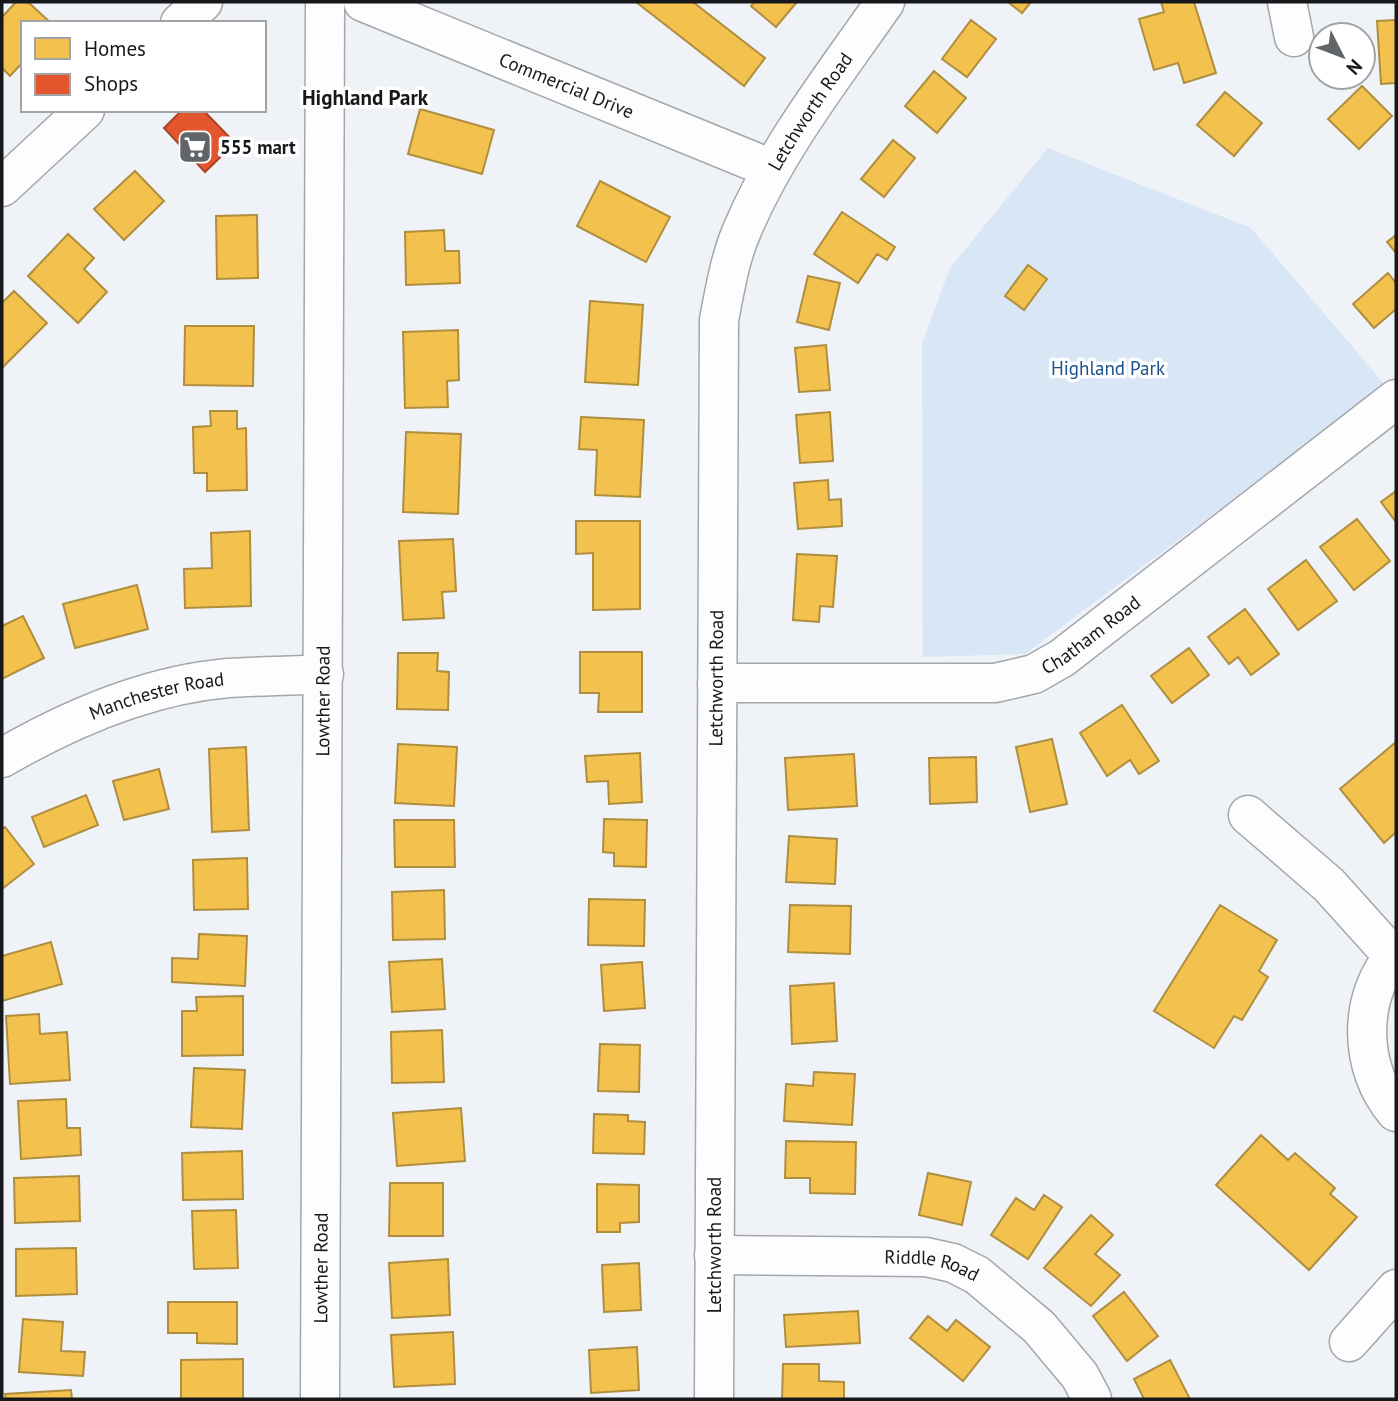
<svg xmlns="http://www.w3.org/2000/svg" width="1398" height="1401" font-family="'PT Sans',sans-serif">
<rect width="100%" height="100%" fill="#eff3f8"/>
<path fill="#d9e6f6" d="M1048,148l203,80 135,158 -361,268 -102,3 -1,-314 28,-75z"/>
<path fill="#f2c14e" stroke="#b08e3f" stroke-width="2" d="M16,2h12l23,21h-28v39l-13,14 -8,-8v-51z
M636,2h57l72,56 -21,28z
M754,2h43l-21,25 -25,-21z
M1008,2h23l-9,11z
M1161,2h33l22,71 -32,10 -6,-20 -24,7 -15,-51 25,-7z
M971,20l25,19 -29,38 -25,-18z
M1396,20v63l-15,1 -4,-63z
M934,71l32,27 -29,35 -32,-27z
M1362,86l30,30 -33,33 -31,-30z
M1225,92l37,31 -28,33 -37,-31z
M420,109l74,21 -12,44 -74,-20z
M893,140l22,18 -31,39 -23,-18z
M135,171l29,30 -40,39 -30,-31z
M600,181l70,36 -24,45 -69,-36z
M842,212l53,35 -8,13 -10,-6 -19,29 -44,-29z
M257,215l1,63 -41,1 -1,-63z
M444,230l1,21h14l1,32 -54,2 -1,-53z
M68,234l26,24 -10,11 23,23 -29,31 -50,-47z
M1396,235v18l-9,-11z
M1028,265l19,14 -23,31 -19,-14z
M1388,273l8,10v26l-22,19 -21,-24z
M808,276l32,7 -11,47 -32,-8z
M14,291l33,32 -45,45v-65z
M590,301l53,4 -5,80 -53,-3z
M185,326h69l-1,60 -69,-1z
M458,330l1,50 -12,1 1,26 -43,1 -2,-76z
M826,345l4,45 -31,2 -4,-44z
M210,411h27v18l9,-1 1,62 -40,1v-18h-13l-1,-46 18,-1z
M830,412l3,49 -33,2 -4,-48z
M581,417l63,3 -4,77 -45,-2 2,-45 -18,-1z
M406,432l55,2 -3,80 -55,-2z
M828,480l1,20 12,-1 1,27 -44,3 -4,-46z
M1396,491v31l-15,-20z
M1357,519l33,42 -36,29 -34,-43z
M576,521h64v88l-47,1v-57l-17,1z
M250,531l1,75 -66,2 -1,-39 28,-1 -1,-35z
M453,539l3,52 -14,1 2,26 -41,2 -4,-79z
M797,554l40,2 -4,51 -13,-1 -1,16 -26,-2z
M1306,560l31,41 -39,29 -30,-41z
M137,585l11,44 -73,19 -12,-44z
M1245,609l34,45 -28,21 -13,-18 -9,7 -21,-27z
M23,616l21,42 -42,21v-53z
M1189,648l20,27 -37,28 -21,-27z
M580,652h62v60h-44l1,-19h-19z
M398,653h40l-1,18 12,1 -1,38 -51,-1z
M1122,705l37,56 -20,13 -9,-14 -23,16 -27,-43z
M1052,739l15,65 -37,8 -14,-65z
M1396,742v90l-12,11 -44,-54z
M398,744l59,3 -3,59 -59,-3z
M246,747l3,83 -37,2 -3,-83z
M640,753l2,49 -33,2 -1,-23 -21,1 -2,-26z
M854,754l3,52 -69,4 -3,-52z
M976,757l1,45 -47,2 -1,-46z
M159,769l10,40 -45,11 -11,-39z
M86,795l12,30 -54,22 -12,-30z
M604,819l43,1 -1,47 -32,-1v-13l-11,-1z
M394,820h60l1,47h-60z
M5,827l29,37 -32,25v-60z
M789,836l48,3 -2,45 -49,-2z
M247,858l1,51 -54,1 -1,-50z
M444,890l1,49 -52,1 -1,-48z
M589,899l56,1 -1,46 -56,-1z
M790,905l61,1 -1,48 -62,-2z
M1220,905l57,35 -18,31 9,6 -26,43 -8,-4 -20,32 -60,-37z
M199,934l48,2 -2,50 -73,-4v-24l26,1z
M51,942l11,42 -60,17v-45z
M442,959l3,50 -53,3 -3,-50z
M642,962l3,46 -41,3 -3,-46z
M834,983l3,58 -45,3 -2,-58z
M243,996v59l-61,1v-45h15l-1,-14z
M39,1014l1,20 27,-2 3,48 -60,4 -4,-68z
M442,1030l2,52 -52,1 -1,-51z
M600,1044l40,1 -1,47 -41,-1z
M194,1068l51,2 -3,59 -51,-2z
M814,1072l41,2 -3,51 -68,-4 2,-37 27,2z
M66,1099l1,29h13l1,27 -60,4 -3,-58z
M461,1108l4,53 -68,5 -4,-53z
M594,1114l34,1v6l17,1 -1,32 -51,-1z
M1261,1135l27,25 7,-7 40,35 -5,6 27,23 -48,53 -93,-85z
M786,1141l70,1 -1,52 -45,-1v-15h-25z
M242,1151l1,48 -60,1 -1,-47z
M928,1173l43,9 -9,43 -43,-10z
M79,1176l1,45 -65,2 -1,-45z
M390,1183h53v53h-54z
M597,1184l42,1v37l-19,1v9h-23z
M1044,1195l18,12 -34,52 -37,-24 25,-37 18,12z
M236,1210l2,58 -44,1 -2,-58z
M1091,1215l22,20 -18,19 25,21 -29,31 -47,-38z
M76,1248l1,46 -61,2v-47z
M448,1259l2,56 -58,3 -3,-55z
M639,1263l2,47 -37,2 -2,-47z
M1124,1292l34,44 -31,25 -34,-45z
M168,1302h69v42l-40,-1v-10h-29z
M858,1311l2,32 -74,4 -2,-32z
M928,1316l19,15 9,-11 34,27 -27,34 -53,-43z
M23,1319l40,3 -2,29 24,1 -2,24 -64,-4z
M453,1332l2,52 -61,3 -3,-52z
M637,1347l2,43 -48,3 -2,-43z
M243,1359v40h-62v-39z
M1170,1360l20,39h-46l-10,-20z
M783,1364h36v17l25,1v17h-62z
M71,1390l1,9h-66l-1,-5z"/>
<path fill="#e4572e" stroke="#a64428" stroke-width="2" d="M182,110h21l32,33 -30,29 -41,-44z"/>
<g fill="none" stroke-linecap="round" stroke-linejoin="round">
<defs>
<g id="minor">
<path id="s1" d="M363,2l409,167"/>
<path d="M1287,2l7,35"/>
<path id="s2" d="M717,683h278l39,-9 28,-16 334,-259"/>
<path id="s3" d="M2,758c69,-40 146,-73 226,-80 32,-2 64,-2 96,-4"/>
<path d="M1248,815l81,70 64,71"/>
<path d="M1396,953c-39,44 -38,115 0,159"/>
<path id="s4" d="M714,1255l212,2 27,6 24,12 62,52 41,49 12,23"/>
<path d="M1349,1342l47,-53"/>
<path id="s5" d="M714,1399c-1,-359 1,-719 5,-1079 6,-31 11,-63 24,-92 35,-82 92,-154 142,-226"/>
</g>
<g id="major">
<path d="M180,23l23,-21"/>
<path d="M2,187l83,-77"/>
<path id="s6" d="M320,1399l5,-1397"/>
</g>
</defs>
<use href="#minor" stroke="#a4a7aa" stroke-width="41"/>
<use href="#major" stroke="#a4a7aa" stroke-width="41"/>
<use href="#minor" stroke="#fdfdfe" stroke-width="38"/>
<use href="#major" stroke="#fdfdfe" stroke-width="38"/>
</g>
<defs>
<symbol id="supermarket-square" viewBox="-11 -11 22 22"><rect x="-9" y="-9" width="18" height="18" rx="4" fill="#626568" stroke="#fff"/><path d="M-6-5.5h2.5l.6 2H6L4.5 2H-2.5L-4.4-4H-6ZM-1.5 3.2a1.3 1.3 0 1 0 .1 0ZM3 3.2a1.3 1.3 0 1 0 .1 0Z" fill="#fff"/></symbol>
</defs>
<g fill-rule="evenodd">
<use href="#supermarket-square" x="176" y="128" width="38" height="38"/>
</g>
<g text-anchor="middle" stroke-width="7" stroke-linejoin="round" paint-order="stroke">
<g font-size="19" fill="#16181b" stroke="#fff">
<text dy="7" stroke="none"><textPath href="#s1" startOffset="220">Commercial Drive</textPath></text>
<text dy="7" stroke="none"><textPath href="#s5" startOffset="1309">Letchworth Road</textPath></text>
<text dy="7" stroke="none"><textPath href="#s2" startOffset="387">Chatham Road</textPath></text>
<text dy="7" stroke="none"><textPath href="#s5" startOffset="721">Letchworth Road</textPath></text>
<text dy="7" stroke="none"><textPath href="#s3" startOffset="168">Manchester Road</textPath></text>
<text dy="7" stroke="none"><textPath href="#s6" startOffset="698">Lowther Road</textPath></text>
<text transform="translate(714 1245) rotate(-90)" y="7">Letchworth Road</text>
<text dy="7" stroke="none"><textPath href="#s6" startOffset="131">Lowther Road</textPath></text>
<text dy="7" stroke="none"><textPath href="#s4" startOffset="219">Riddle Road</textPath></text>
</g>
<g font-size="19" font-weight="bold" fill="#16181b" stroke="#fff" text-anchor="start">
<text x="220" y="154">555 mart</text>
</g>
<g font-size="19" fill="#19508b" stroke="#fff">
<text x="1108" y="375">Highland Park</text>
</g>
<g font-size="21" font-weight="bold" fill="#16181b" stroke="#fff">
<text x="365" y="105">Highland Park</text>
</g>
</g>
<rect width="1398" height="1401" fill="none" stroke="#16181b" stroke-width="7"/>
<rect x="21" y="21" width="245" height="91" fill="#ffffff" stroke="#a2a3a4" stroke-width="2"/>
<rect x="35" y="38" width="35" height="21" fill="#f2c14e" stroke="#a2a3a4" stroke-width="2"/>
<text x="84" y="56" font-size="21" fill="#16181b">Homes</text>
<rect x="35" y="74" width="35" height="21" fill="#e4572e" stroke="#a2a3a4" stroke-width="2"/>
<text x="84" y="91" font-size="21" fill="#16181b">Shops</text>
<g transform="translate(1342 56) rotate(132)"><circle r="33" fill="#ffffff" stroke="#a2a3a4" stroke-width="2"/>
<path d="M0-5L12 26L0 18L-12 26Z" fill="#626568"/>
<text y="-10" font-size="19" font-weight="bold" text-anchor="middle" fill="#16181b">N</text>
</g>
</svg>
